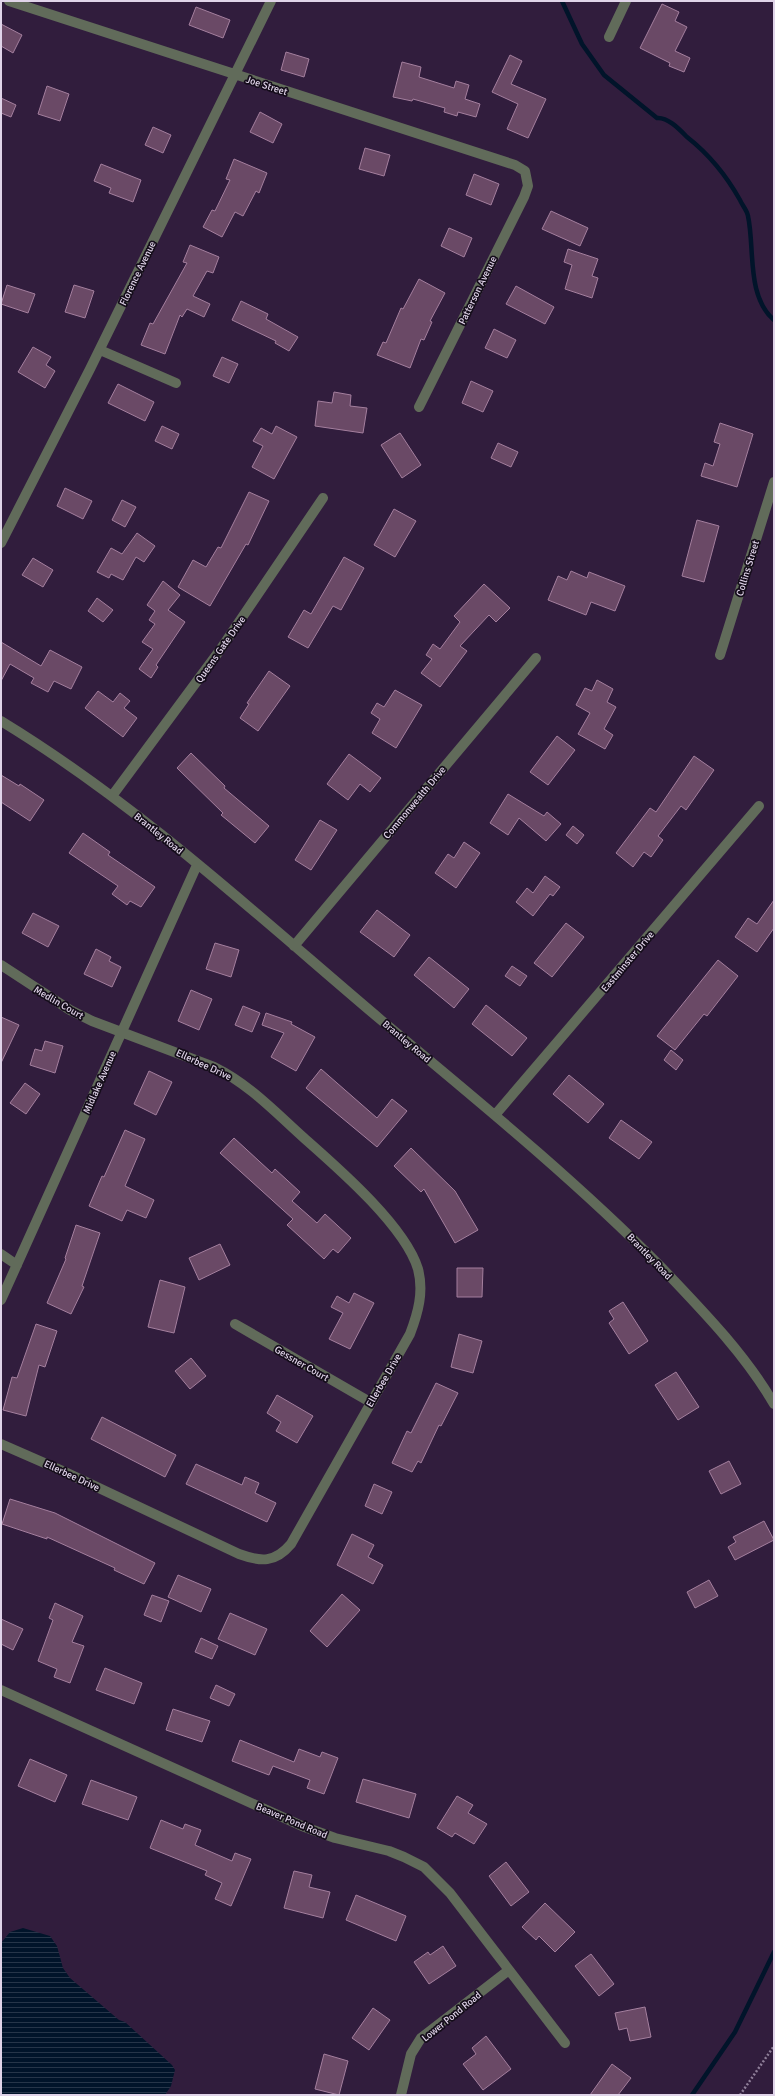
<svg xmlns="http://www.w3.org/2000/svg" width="775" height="2096" font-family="Signika,sans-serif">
<defs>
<pattern id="water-rules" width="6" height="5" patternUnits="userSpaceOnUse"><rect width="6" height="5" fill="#01142a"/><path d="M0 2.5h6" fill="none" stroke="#263549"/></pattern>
</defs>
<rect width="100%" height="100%" fill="#311d3d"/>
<path fill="url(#water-rules)" d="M23,1928l27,8 7,10 6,22 7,10 49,42 6,2 47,43 3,5 -4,16 -6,9h-164v-152l9,-11z"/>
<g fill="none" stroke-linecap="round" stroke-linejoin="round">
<path stroke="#01142a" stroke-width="4.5" d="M562,1l20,43 22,31 53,43c11,-1 23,12 30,19 23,18 39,38 53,63 2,5 7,10 8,16 7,32 -2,80 26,104
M692,2095l43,-63 39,-80"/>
</g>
<path fill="#6a4966" stroke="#a47f9e" d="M662,4l17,8 -4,9 12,6 -12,24 15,7 -6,14 -15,-6 1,-3 -30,-15z
M196,7l34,13 -7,18 -34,-13z
M1,24l21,11 -9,18 -12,-7z
M286,52l23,7 -5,18 -23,-7z
M510,55l12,6 -11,23 35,15 -18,39 -21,-9 11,-25 -26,-12z
M402,62l19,5 -2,10 35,11 2,-7 13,4 -4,14 15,5 -4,13 -18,-5 -1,4 -13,-4 1,-4 -32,-9 -1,2 -19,-4z
M47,86l22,8 -9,27 -22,-7z
M1,98l15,7 -5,12 -10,-4z
M260,112l22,12 -9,19 -23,-11z
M153,127l18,8 -8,18 -18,-8z
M365,148l25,7 -6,21 -25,-7z
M234,159l33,14 -8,20 -3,-2 -13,25 -8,-4 -13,25 -19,-10 9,-17 3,1 15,-31 -4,-1z
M101,164l40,16 -8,22 -24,-9 2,-5 -17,-7z
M474,174l25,10 -8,21 -25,-10z
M551,211l37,17 -8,18 -38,-17z
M449,228l23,10 -8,19 -23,-11z
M190,245l29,12 -6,16 -6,-2 -14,25 17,8 -6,13 -17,-8 -5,8 -2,-2 -15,39 -24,-9 9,-22 3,1 34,-61 -4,-1z
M568,249l30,10 -6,17 6,2 -6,20 -27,-9 7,-24 -8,-3z
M419,279l26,14 -15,28 2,1 -8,18 -3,-1 -11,29 -33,-13 6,-13 3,1 15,-35 2,1z
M7,285l28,9 -7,19 -27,-9z
M74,285l20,6 -9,27 -20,-6z
M516,286l38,21 -9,17 -39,-20z
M241,301l27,13 -2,5 32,18 -9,14 -14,-8 1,-2 -44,-21z
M494,329l22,11 -9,18 -22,-10z
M33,347l18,10 -5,8 9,6 -10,17 -27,-16z
M222,357l16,7 -9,19 -16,-7z
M471,381l22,10 -10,21 -21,-9z
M118,384l36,18 -9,19 -37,-18z
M334,392l17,3 -1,11 17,2 -4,25 -48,-7 3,-25 14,2z
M720,423l33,11 -16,53 -36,-11 4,-13 8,3 7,-22 -6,-2z
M162,426l17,8 -7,15 -17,-8z
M276,426l21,11 -23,42 -22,-12 11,-21 -10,-5 8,-13 11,6z
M400,433l21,32 -19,13 -21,-33z
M498,443l20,9 -7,15 -20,-9z
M65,488l27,13 -9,18 -26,-13z
M249,492l20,9 -21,44 -2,-1 -36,62 -32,-19 15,-27 13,7 12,-20 3,1z
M122,500l14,7 -11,20 -13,-7z
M394,509l22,12 -21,36 -21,-12z
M697,520l22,6 -15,56 -22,-6z
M137,533l18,13 -11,16 -8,-5 -13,23 -12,-6 -2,4 -12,-6 14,-24 11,6z
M344,557l20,11 -23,42 -8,-4 -25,42 -20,-11 16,-27 7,4z
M33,558l20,12 -10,17 -21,-12z
M571,571l16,7 2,-6 36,14 -10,25 -24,-9 -5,13 -38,-15 10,-24 9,4z
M163,581l17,14 -12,15 17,12 -29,43 2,2 -7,11 -12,-9 14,-20 -11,-7 13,-18 -6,-4 6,-9 -8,-6z
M484,584l26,24 -14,14 -7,-7 -29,31 7,5 -27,36 -19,-14 11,-14 -6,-4 7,-11 7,5 20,-27 -6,-6z
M97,598l16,12 -10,12 -15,-11z
M1,642l40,24 9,-16 32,17 -11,22 -17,-8 -6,11 -17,-9 3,-5 -24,-14 -9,17z
M269,671l21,15 -32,45 -18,-13 9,-14 -2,-1z
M597,680l16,9 -6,13 9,5 -12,22 9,6 -8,14 -27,-15 12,-21 -14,-8 9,-17 7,3z
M395,690l27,15 -26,43 -24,-15 8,-14 -9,-6 6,-10 7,4z
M98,691l15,11 7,-9 10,8 -6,7 13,10 -14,19 -38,-29z
M557,736l18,14 -27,35 -18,-13z
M191,753l34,33 -1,2 45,38 -14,17 -34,-28 2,-2 -46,-45z
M349,754l32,24 -11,14 -10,-8 -12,16 -21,-16z
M694,756l20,14 -28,40 -5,-4 -23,30 5,4 -12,17 -7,-5 -11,15 -17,-14 34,-45 6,4z
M1,775l18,11 1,-2 24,16 -14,21 -29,-19z
M508,794l36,22 3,-4 14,12 -15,17 -27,-23 -11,17 -18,-12z
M320,820l17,10 -26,40 -16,-10z
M573,826l11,9 -7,9 -11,-9z
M83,833l27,19 -2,3 47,32 -14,20 -11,-6 -3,4 -15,-11 6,-8 -49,-33z
M464,842l16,11 -24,35 -21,-15 13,-19 6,4z
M545,876l15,11 -7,9 -3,-2 -17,22 -17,-14 11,-14 6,5z
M774,900v28l-17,24 -22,-15 13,-19 9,6z
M377,910l33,25 -16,22 -34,-25z
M33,913l26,13 -11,21 -26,-14z
M566,923l18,14 -32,40 -18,-14z
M215,943l24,7 -8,27 -25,-8z
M96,949l15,8 -2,4 12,6 -9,20 -28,-13z
M429,957l40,32 -15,19 -40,-33z
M718,960l20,16 -31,40 -3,-2 -29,36 -18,-14z
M512,966l15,10 -7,10 -15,-10z
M191,990l21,9 -13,31 -21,-9z
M486,1005l41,33 -15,18 -40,-32z
M243,1006l17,7 -8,19 -17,-7z
M266,1013l26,9 -1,2 24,13 -19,34 -25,-14 13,-24 -22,-8z
M1,1017l18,8 -18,38z
M45,1041l18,5 -8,27 -25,-8 5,-16 7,2z
M671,1050l12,10 -7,10 -12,-10z
M321,1069l56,49 15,-19 15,12 -30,36 -71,-59z
M149,1071l23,11 -16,33 -22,-11z
M569,1075l35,29 -16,19 -35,-29z
M25,1083l15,11 -14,20 -16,-11z
M621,1120l31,22 -13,17 -30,-21z
M125,1130l20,9 -20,47 29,14 -8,18 -19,-8 -5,11 -33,-15 13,-30 2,1z
M234,1138l38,35 3,-4 25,23 -8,9 25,22 8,-9 26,24 -13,15 -5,-4 -9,10 -37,-34 6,-6 -73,-66z
M411,1148l44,43 23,39 -23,13 -31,-54 -3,3 -27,-26z
M76,1225l24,8 -18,53 2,1 -13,27 -24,-11 19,-44 -1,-1z
M220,1244l10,21 -31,15 -10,-22z
M457,1268h26l-1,29h-25z
M160,1280l25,7 -11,46 -26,-6z
M354,1293l20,10 -24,46 -21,-10 14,-26 -12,-6 6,-11 12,7z
M623,1302l25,39 -19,13 -20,-31 5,-4 -5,-8z
M36,1324l21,7 -12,36 -6,-2 -13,51 -23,-6 9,-33 5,1z
M459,1334l23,7 -9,32 -22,-6z
M191,1358l15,18 -16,13 -15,-18z
M676,1372l23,35 -21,13 -23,-35z
M436,1383l22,10 -17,33 -2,-1 -18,38 -3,-2 -6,11 -20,-9 15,-32 4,2z
M277,1395l36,21 -16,27 -21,-12 5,-9 -14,-9z
M102,1417l74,38 -11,22 -74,-38z
M729,1461l12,23 -20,10 -12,-23z
M196,1464l46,21 3,-8 14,6 -4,10 21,10 -9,19 -81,-38z
M374,1484l18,8 -10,22 -17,-8z
M10,1499l45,14 100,50 -11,21 -30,-14 1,-2 -68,-31v2l-45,-15z
M764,1521l10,19 -39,20 -7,-13 8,-5 -3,-5z
M352,1534l22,11 -6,12 15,8 -10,19 -36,-19z
M178,1575l33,14 -10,23 -33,-15z
M709,1580l9,16 -23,12 -8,-16z
M342,1594l18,16 -33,37 -17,-16z
M152,1595l17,6 -8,21 -17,-7z
M55,1603l28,13 -11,26 12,4 -14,37 -16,-6 3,-8 -19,-8 15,-41 -4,-2z
M230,1613l37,16 -12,26 -37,-16z
M1,1619l22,10 -10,21 -12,-6z
M201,1638l17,8 -6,13 -17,-7z
M105,1668l37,15 -8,21 -38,-14z
M216,1685l19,9 -6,12 -19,-8z
M173,1709l37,12 -8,21 -36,-12z
M240,1740l54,22 5,-13 21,8 2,-5 16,6 -14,36 -17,-6 3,-8 -37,-14 -4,9 -37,-14z
M30,1759l37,16 -12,27 -37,-16z
M363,1779l53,15 -7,24 -53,-16z
M91,1780l46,17 -9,23 -46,-16z
M457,1796l16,9 -5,8 19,11 -13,20 -19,-11 -3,4 -15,-9z
M161,1820l22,9 2,-5 16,6 -6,15 37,16 3,-8 16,6 -20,47 -16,-7 7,-16 -17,-8 2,-4 -57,-23z
M506,1862l23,30 -18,14 -22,-30z
M294,1871l18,4 -3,12 21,5 -7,26 -39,-10z
M356,1895l50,21 -10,25 -50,-21z
M545,1903l30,29 -20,20 -16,-16 -3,4 -14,-13z
M443,1946l13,20 -27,18 -15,-22 14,-10 2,3z
M591,1954l23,30 -15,12 -24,-30z
M645,2007l6,30 -21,4 -3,-13 -8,2 -4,-17z
M373,2008l17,12 -21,30 -17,-12z
M486,2036l25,33 -28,21 -20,-26 13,-10 -4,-6z
M324,2054l24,7 -9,34 -24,-6z
M612,2064l19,14 -13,17h-28z"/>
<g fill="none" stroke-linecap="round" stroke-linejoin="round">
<path stroke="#8f7f99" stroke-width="2.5" stroke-dasharray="2 2" stroke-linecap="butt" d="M740,2095l34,-49"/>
<path stroke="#616b5a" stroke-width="10" d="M9,1l506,164 10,6 3,15 -4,11 -105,210
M609,37l17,-36
M100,350l76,33
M1,543l89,-174 181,-368
M720,655l54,-173
M1,721c138,84 257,195 380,299 96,80 193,159 281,248 40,42 83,86 112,136
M112,796l108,-146 103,-152
M294,946l242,-288
M1,965l69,45 22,11 122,46c35,17 61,45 90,71 34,30 101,88 114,131 6,23 0,44 -8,65l-119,210c-16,19 -30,18 -52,10l-174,-82 -64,-28
M495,1115l264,-309
M1,1254l16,11
M1,1300l196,-435
M235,1324l135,78
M1,1690l301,136 33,12 54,13 15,6 20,10 26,26 115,150
M401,2095l10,-41 10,-16 88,-68"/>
</g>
<g text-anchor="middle" stroke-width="3.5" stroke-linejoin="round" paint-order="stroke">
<g font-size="10" fill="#e0d4e9" stroke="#140c1a">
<text transform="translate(267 85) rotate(18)" y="4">Joe Street</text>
<text transform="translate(137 273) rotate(-64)" y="4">Florence Avenue</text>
<text transform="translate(477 290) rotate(-64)" y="4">Patterson Avenue</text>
<text transform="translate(747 568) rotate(-73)" y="4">Collins Street</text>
<text transform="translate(220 649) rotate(-55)" y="4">Queens Gate Drive</text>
<text transform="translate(414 802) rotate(-50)" y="4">Commonwealth Drive</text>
<text transform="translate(159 833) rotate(39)" y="4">Brantley Road</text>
<text transform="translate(627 961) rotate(-50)" y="4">Eastminster Drive</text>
<text transform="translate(59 1002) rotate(30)" y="4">Medlin Court</text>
<text transform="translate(407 1041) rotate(40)" y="4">Brantley Road</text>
<text transform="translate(204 1064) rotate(25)" y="4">Ellerbee Drive</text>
<text transform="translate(99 1082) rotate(-66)" y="4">Midlake Avenue</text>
<text transform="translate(650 1256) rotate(46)" y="4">Brantley Road</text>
<text transform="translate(302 1363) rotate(30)" y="4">Gessner Court</text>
<text transform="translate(383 1380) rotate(-60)" y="4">Ellerbee Drive</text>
<text transform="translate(72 1475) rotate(25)" y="4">Ellerbee Drive</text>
<text transform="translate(292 1820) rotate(23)" y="4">Beaver Pond Road</text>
<text transform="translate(451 2016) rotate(-39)" y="4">Lower Pond Road</text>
</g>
</g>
<rect width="775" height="2096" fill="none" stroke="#e0d4e9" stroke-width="4"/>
</svg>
